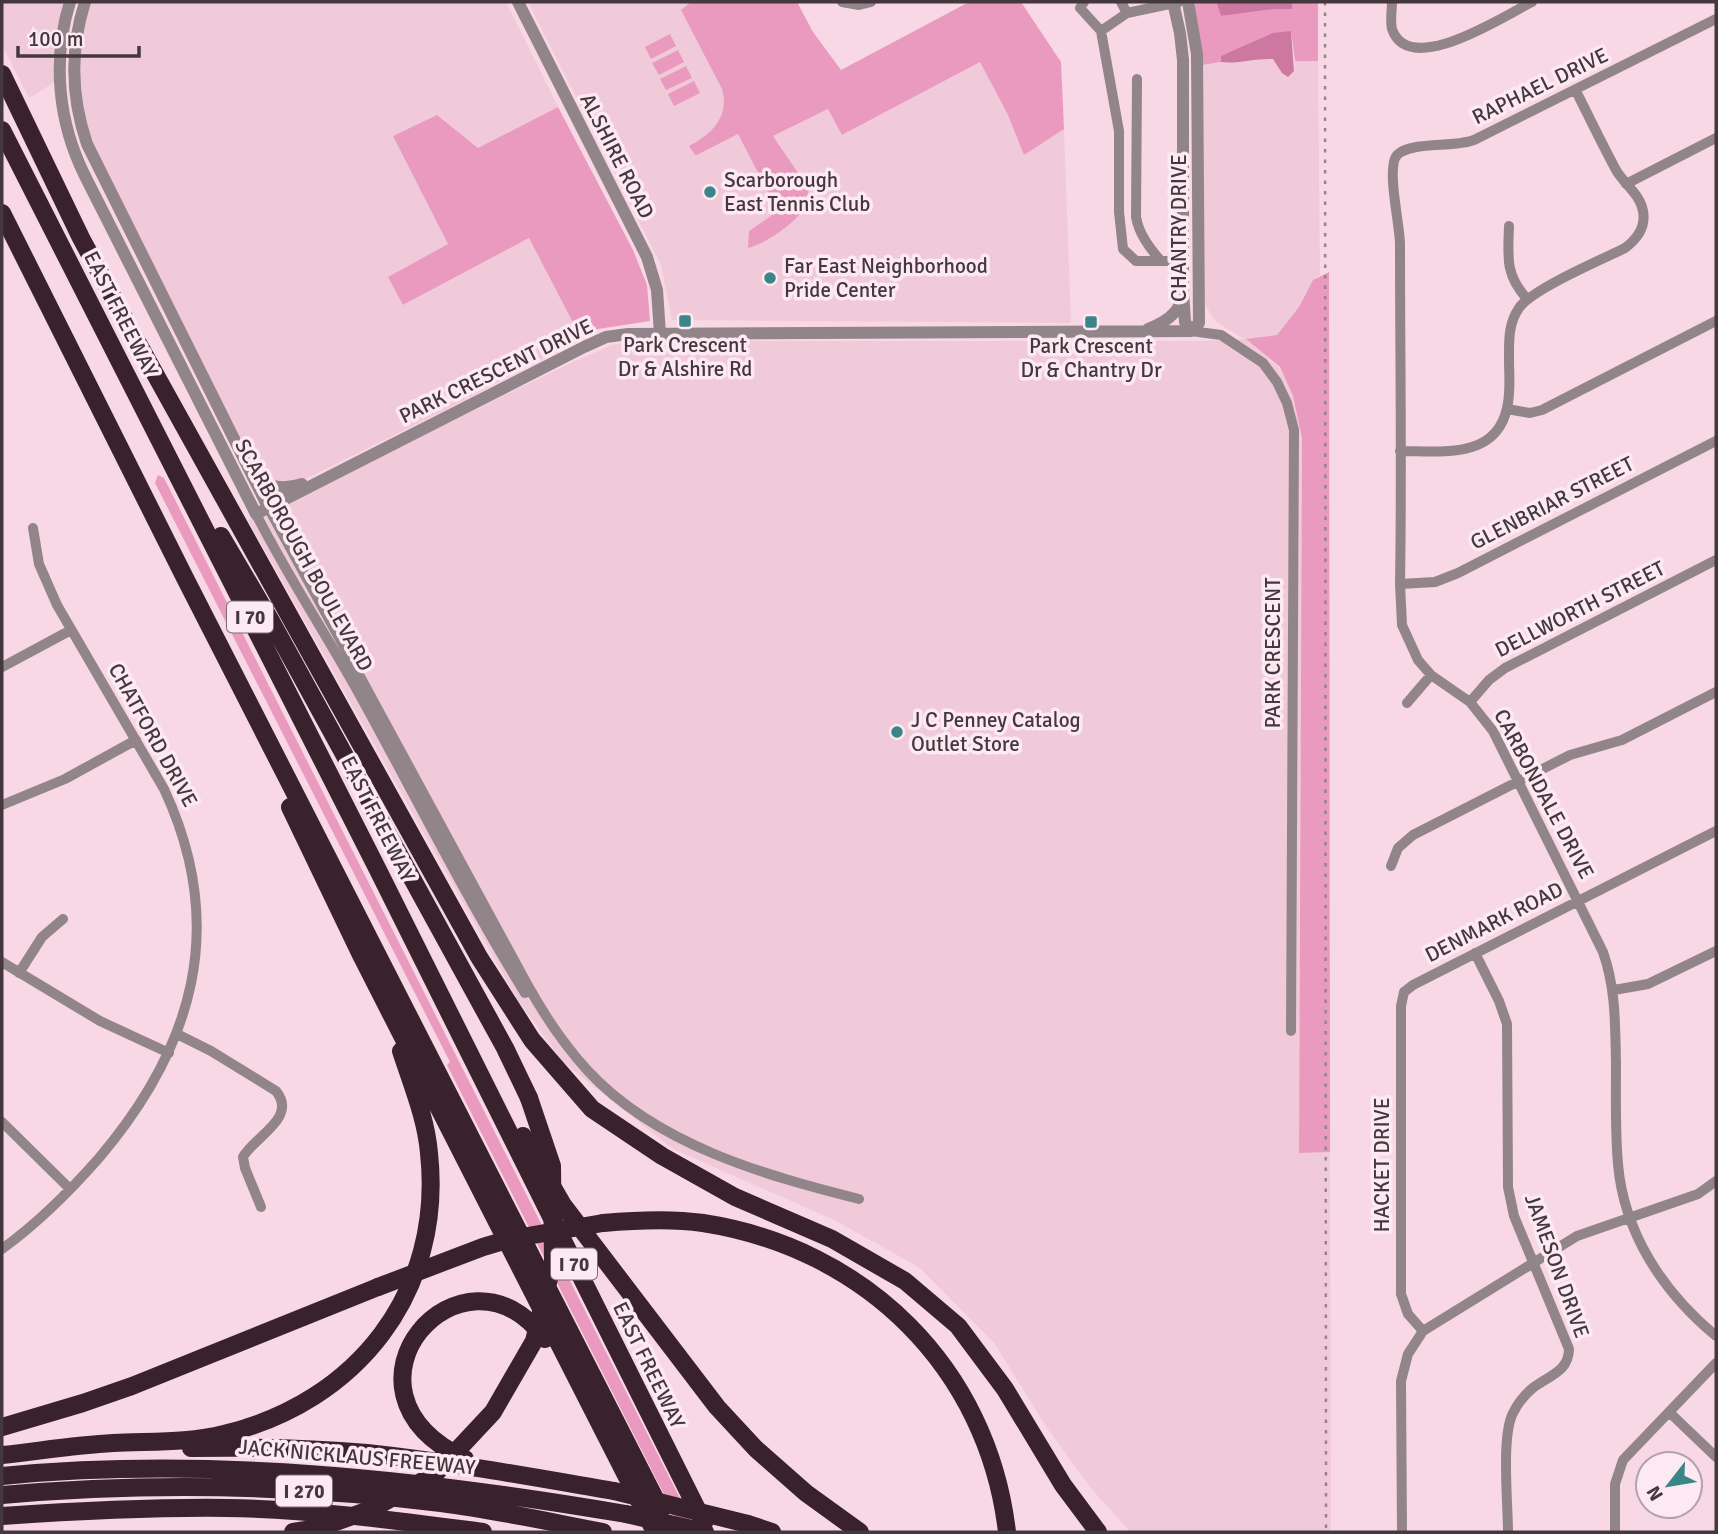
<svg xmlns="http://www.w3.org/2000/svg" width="1718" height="1534" font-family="Signika,sans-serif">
<rect width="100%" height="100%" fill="#f8d8e5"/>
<path fill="#f1cada" d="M2,2h61l-8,80 -26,16 -27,-53z
M91,2h415l52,105 -80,41 -41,-33 -43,21 55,108 -61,33 16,28 125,-67 52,100 -132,70 -180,89 -179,-356 -10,-43v-59z
M528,2h163l-9,8 40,79 4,14 -11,25 -14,12 -12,6 11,8 38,-20 36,70 -3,12 -22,15v16l35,-19 -1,-79 -11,-13 57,-27 14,26 137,-73 28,53 16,39 40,-25 7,194 -399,-3 -11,-55z
M1253,58l21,1 8,14 12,-2 1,-10h23l2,214 -7,5 -14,27 -22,28 -30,4 34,31 12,26 9,42 -3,715 31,-1 1,380h-201l-40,-45 -43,-59 -52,-84 -75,-76 -84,-47 -163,-72 -110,-87 -46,-63 -269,-479 327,-159 37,-16 28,-4h562l42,-2 -28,-17 -12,-19 -2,-238z"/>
<path fill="#e99abe" d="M691,2h106l16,30 28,38 128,-68h52l40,60 3,67 -40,26 -16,-40 -28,-53 -138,73 -14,-26 -55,27 36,53c-2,7 -4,17 -7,22 -8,13 -39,34 -54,37l1,-17 22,-15 3,-12 -36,-70 -39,20 -4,1 -6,-9c23,-11 41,-31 33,-57l-41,-79z
M1194,2h22l5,14c24,-2 47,-8 70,-7l1,-7h26v59h-23l-4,-30 -70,25v6l-19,3z
M670,34l6,12 -25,13 -6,-12z
M678,50l6,12 -25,13 -7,-12z
M686,66l6,12 -26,12 -6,-11z
M694,81l6,12 -26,13 -6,-12z
M558,107l75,143 14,35 3,36 -52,8 -17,9 -52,-100 -126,67 -15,-28 60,-33 -55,-108 44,-21 41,33z
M1329,272l1,880 -31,1 3,-715 -9,-42 -13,-29 -34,-28 31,-4 22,-28 14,-27z
M158,475l6,3 533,1054h-14l-236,-467 3,-3 -295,-579z"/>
<path fill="#cd78a0" d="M1216,2h76v7c-24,-1 -47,5 -71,7z
M1291,31l3,40 -6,6 -6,-4 -9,-14c-17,-1 -35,5 -52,3v-6l52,-23z"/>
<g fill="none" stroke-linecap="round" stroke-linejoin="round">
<path stroke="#92858a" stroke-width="10" d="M842,2l17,3 12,-3
M1084,2l-4,6 21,23 26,-18 52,-11
M1121,2l6,11
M1392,2c0,8 -2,19 0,27 17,50 113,-14 140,-27
M1716,19l-242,121c-21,8 -63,1 -77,15 -11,13 3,70 3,89 0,113 2,226 0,340l2,41 16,35 13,15 39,27 23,29 110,221c13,37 12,72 13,111 0,33 -1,68 2,101 6,70 46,129 98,172
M1101,31l18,100v81l4,37 13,12h47
M1137,79l-1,138c3,17 13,30 24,43
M1626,184l90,-46
M1509,226c-1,32 -4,48 18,73
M1191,331l30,4 42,28 14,19 10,21 7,27 -3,601
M1507,409l23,4 12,-3 174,-89
M1400,451c40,0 96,9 107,-43 4,-16 2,-33 2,-48 0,-19 -1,-36 10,-52 13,-19 82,-48 106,-60 12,-9 21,-21 18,-37 -3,-17 -19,-27 -27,-41 -14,-26 -27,-53 -40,-79
M268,507l259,477c16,29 39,63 61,87 69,74 176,104 271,128
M256,514c32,63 72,123 106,185 54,98 104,199 163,294
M1400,584l35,-2 23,-9 258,-132
M2,667l69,-37
M1470,702l19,-22 16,-12 211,-108
M1407,703l24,-28
M2,805l63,-26 71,-39
M1391,866l7,-18 15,-13 157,-80 52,-15 94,-48
M1475,953l24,48 8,23 1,163 6,29 55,133c0,22 -20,27 -35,38 -9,7 -16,16 -21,26 -12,23 -5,91 -5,119
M2,962l98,59 69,32
M19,973l23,-36 21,-18
M1614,990l34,-6 68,-33
M177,1034l34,17 65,40c22,27 -21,45 -33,66l2,11 16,39
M2,1122l68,67
M2,1249c36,-26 68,-58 97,-91 95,-112 129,-232 65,-369l-107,-184 -18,-41 -6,-36
M1423,1331l-15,-17 -7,-20v-288l3,-14 9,-7 303,-154
M1669,1412l47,45
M1402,1532l-1,-151 7,-27 15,-23 154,-95 121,-42 18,-13
M1615,1532v-48l8,-24 93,-97"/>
<path stroke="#92858a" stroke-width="12" d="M70,2c-18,58 -12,120 15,174l171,338 328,-167 22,-10 22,-3 563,-3
M85,2c-15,47 -14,95 2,142l181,363
M518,2l129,255 10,33 3,44
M1173,2l7,31 3,27v231l2,31 6,9
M1188,2l9,52 2,269 -8,8
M1148,329c15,-6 30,-14 34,-31
M254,476c15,12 30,14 48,8"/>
<path stroke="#39222c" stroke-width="18" d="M2,74l79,164 53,98 345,621 53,83 60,69 70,47 73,41 97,42 73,42 53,45 47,63 58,96 35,47
M2,130l375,738 327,655
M2,213l183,365 476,932
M221,536l50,85 234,427 24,50
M290,807l72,150 293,575
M523,1136l40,69 154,202 39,42 50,44 54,39
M603,1223c33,-3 67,-5 100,0 162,25 285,145 304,309
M2,1427l81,-24 49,-17 246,-99
M191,1448c58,-1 117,0 176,5 83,9 165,24 247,38
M2,1455c37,-4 74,-10 111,-12 36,-2 76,0 111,-9 133,-32 220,-142 205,-281 -3,-35 -17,-68 -28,-102
M465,1459c-146,-69 -2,-231 80,-120
M2,1476c209,-20 418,3 624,38
M2,1495c145,-13 294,-10 439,8 55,7 109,19 162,29
M2,1516c75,-5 150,-9 225,-8 86,1 171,13 256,24
M748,1524l24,8"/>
<path stroke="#98828b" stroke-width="2.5" stroke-dasharray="3.5 7" stroke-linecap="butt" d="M1325,2l1,1530"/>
<path stroke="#39222c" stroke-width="18" d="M378,1287l105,-40 27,-8 93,-16
M614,1491l134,33
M626,1514l79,18
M293,1532l26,-4 53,-19 63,-35 58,-62 41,-71 19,-79 -1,-96 -23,-68"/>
</g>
<g fill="#3b8488" stroke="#fde9f1" stroke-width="2.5">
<circle cx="710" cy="192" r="7"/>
<circle cx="770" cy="278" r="7"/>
<rect x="678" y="314" width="14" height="14" rx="3.5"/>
<rect x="1084" y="315" width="14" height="14" rx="3.5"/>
<circle cx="897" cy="732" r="7"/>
</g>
<g text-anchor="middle" stroke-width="7" stroke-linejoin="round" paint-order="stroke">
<g fill="#fde9f1" stroke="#7c6c73" stroke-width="2">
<rect x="227" y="601.5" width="46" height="31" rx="5"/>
<rect x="551" y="1248.5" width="46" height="31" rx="5"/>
<rect x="276" y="1475.5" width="56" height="31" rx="5"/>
</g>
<g font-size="19" font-weight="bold" fill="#44373d">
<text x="250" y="624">I 70</text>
<text x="574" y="1271">I 70</text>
<text x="304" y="1498">I 270</text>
</g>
<g font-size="21" fill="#44373d" stroke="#fde9f1">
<text transform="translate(1540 86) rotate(-26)" y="7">RAPHAEL DRIVE</text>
<text transform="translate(617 156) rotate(63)" y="7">ALSHIRE ROAD</text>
<text transform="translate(1179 228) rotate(-90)" y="7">CHANTRY DRIVE</text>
<text transform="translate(121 314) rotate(63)" y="7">EAST FREEWAY</text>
<text transform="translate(496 371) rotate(-26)" y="7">PARK CRESCENT DRIVE</text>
<text transform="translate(1552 503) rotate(-27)" y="7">GLENBRIAR STREET</text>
<text transform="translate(304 555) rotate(61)" y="7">SCARBOROUGH BOULEVARD</text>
<text transform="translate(1580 609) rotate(-27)" y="7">DELLWORTH STREET</text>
<text transform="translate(1273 653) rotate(-90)" y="7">PARK CRESCENT</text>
<text transform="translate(153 735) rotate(61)" y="7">CHATFORD DRIVE</text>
<text transform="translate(1544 794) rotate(62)" y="7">CARBONDALE DRIVE</text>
<text transform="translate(378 819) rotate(63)" y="7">EAST FREEWAY</text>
<text transform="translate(1494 922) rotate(-27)" y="7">DENMARK ROAD</text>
<text transform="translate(1382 1165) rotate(-90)" y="7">HACKET DRIVE</text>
<text transform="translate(1557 1266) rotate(70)" y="7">JAMESON DRIVE</text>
<text transform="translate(649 1365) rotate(64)" y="7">EAST FREEWAY</text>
<text transform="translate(357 1457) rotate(5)" y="7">JACK NICKLAUS FREEWAY</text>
</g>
<g font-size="21" fill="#44373d" stroke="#fde9f1" text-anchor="start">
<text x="724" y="187">Scarborough<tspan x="724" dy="24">East Tennis Club</tspan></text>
<text x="784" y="273">Far East Neighborhood<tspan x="784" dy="24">Pride Center</tspan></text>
<text x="685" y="352" text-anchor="middle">Park Crescent<tspan x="685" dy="24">Dr &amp; Alshire Rd</tspan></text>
<text x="1091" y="353" text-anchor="middle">Park Crescent<tspan x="1091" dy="24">Dr &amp; Chantry Dr</tspan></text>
<text x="911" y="727">J C Penney Catalog<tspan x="911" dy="24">Outlet Store</tspan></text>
</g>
</g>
<rect width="1718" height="1534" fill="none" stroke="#44373d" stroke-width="7"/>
<g transform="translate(1669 1485) rotate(239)"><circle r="33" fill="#fde9f1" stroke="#b3a2a9" stroke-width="2"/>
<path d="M0-5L12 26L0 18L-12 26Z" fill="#3b8488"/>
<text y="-10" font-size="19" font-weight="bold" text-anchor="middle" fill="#44373d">N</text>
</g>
<path d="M18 46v10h121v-10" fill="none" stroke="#44373d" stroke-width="3.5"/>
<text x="28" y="46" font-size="21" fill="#44373d" stroke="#fde9f1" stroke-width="5" paint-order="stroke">100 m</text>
</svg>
